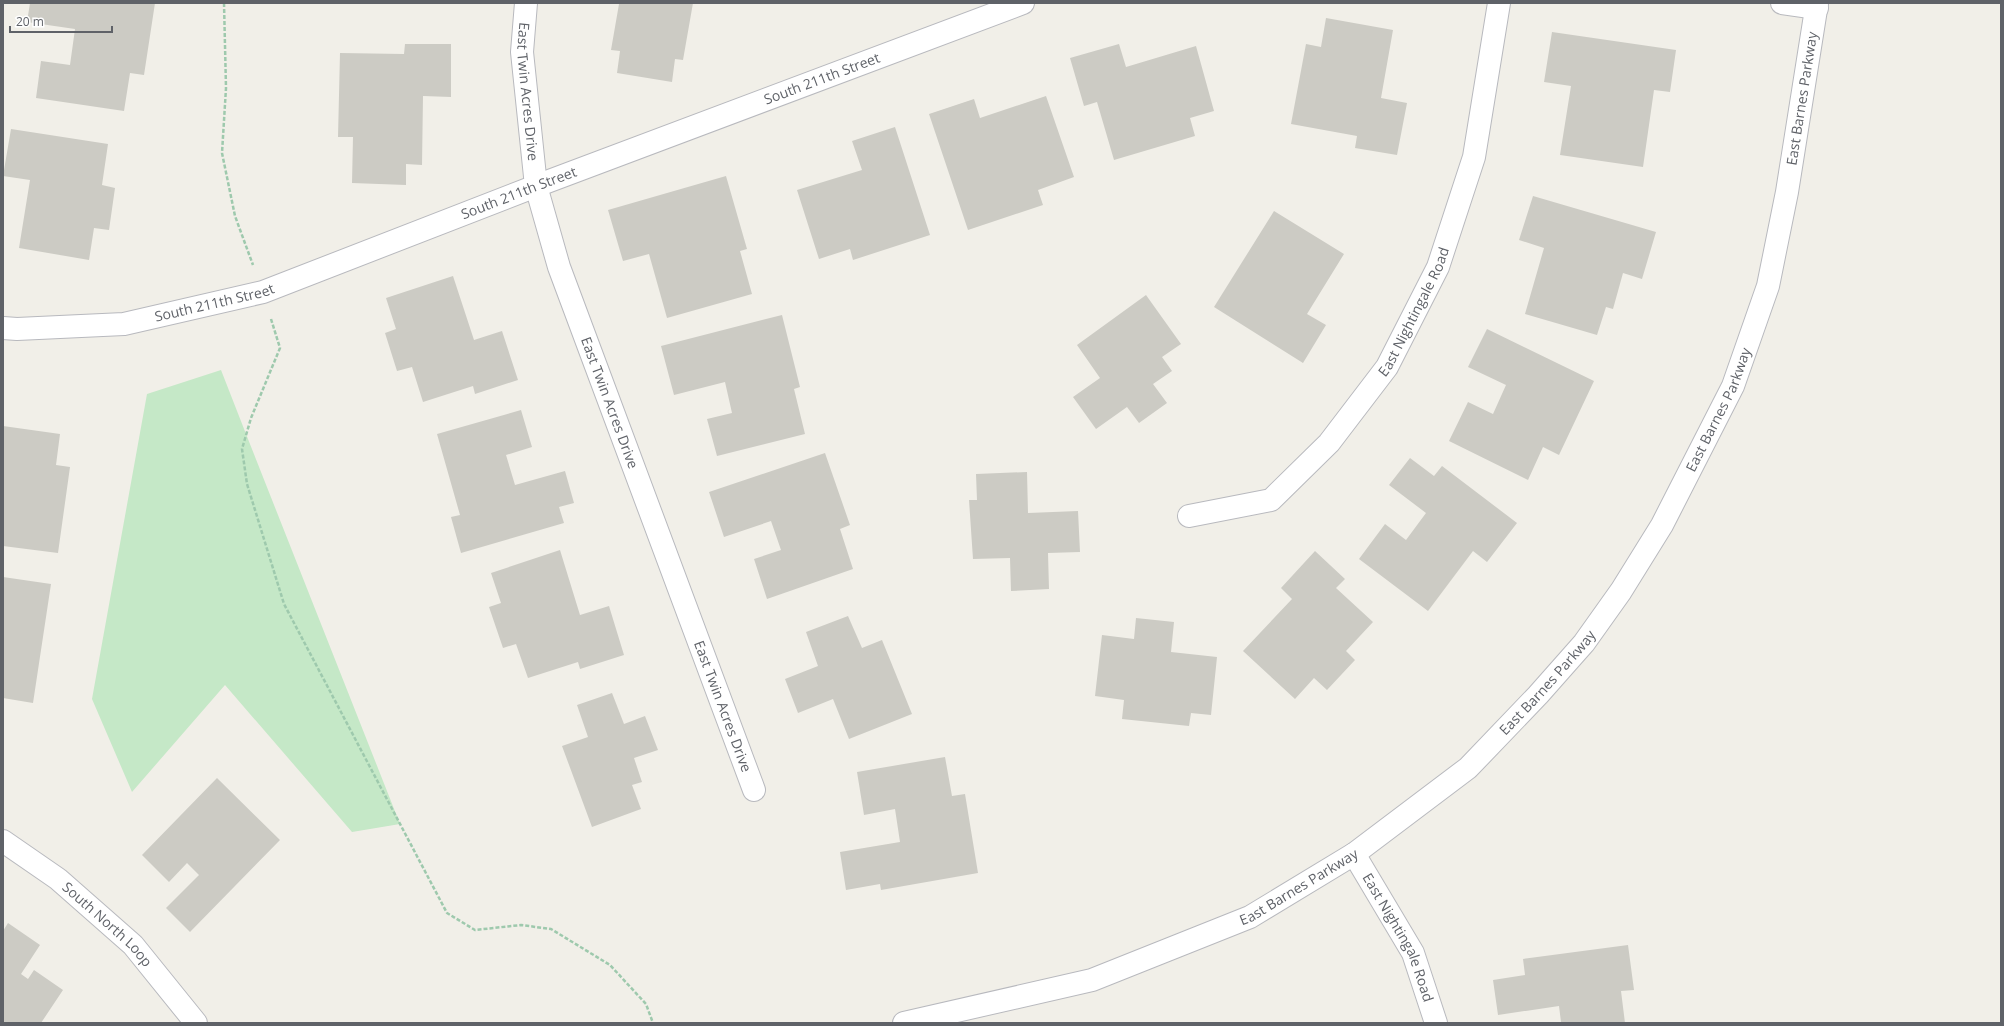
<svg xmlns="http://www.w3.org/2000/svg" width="2004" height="1026" font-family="'Open Sans',sans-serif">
<rect width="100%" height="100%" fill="#f1efe8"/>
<path fill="#c5e8c7" d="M221,370l25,64 154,390 -48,8 -127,-147 -93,107 -40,-93 55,-305z"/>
<path fill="#cccbc4" d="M30,3h125l-11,72 -14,-2 -6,38 -88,-13 5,-37 29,4 5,-36 -48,-7z
M615,3h78l-10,57 -8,-1 -3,23 -55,-9 3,-22 -9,-1 8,-46z
M1326,18l67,12 -12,68 26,5 -10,52 -42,-7 2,-12 -66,-12 15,-80 15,3z
M1552,32l124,18 -6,42 -16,-2 -11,77 -83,-12 11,-69 -27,-4z
M405,44h46v53l-28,-1 -1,69 -16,-1v21l-54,-2 1,-46h-15l2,-84 64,1z
M1119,44l7,23 70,-21 18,65 -24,7 5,18 -81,24 -17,-58 -13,4 -14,-48z
M1046,96l28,81 -36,13 5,15 -75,25 -39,-116 45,-15 6,19z
M895,127l35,108 -77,25 -3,-11 -31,10 -22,-69 65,-20 -10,-29z
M11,129l97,15 -6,41 13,3 -6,42 -15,-2 -5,32 -70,-12 11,-68 -27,-4z
M726,176l21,73 -7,2 12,43 -85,24 -18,-64 -26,7 -15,-51z
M1533,196l123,36 -14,47 -19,-6 -10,36 -7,-2 -9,28 -72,-21 19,-66 -25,-8z
M1274,211l70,43 -37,60 19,11 -23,38 -89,-56z
M453,276l21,64 28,-9 16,49 -43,14 -2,-8 -50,16 -11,-35 -15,4 -12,-38 11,-4 -10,-31z
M1146,295l35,49 -19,13 10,14 -19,13 14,19 -28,20 -12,-16 -31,22 -23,-32 27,-19 -23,-33z
M782,315l18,72 -6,2 11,45 -88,22 -10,-37 25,-6 -7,-31 -51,13 -13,-49z
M1487,329l107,52 -35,74 -16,-8 -15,33 -79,-39 19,-39 25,12 13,-29 -38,-18z
M521,410l11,37 -26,8 9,30 50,-14 9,32 -15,4 5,16 -103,30 -10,-36 9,-2 -23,-81z
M3,426l57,8 -4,31 14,2 -12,86 -55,-7z
M825,453l25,72 -10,4 13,40 -86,30 -13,-40 27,-9 -10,-29 -47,16 -15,-45z
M1410,458l24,18 8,-10 75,57 -30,39 -14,-11 -45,60 -69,-52 26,-35 21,16 20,-27 -37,-28z
M1027,472l1,41 50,-2 2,41 -32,1 1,36 -38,2 -1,-33 -37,1 -4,-59h8l-1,-26z
M560,550l20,65 29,-9 15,49 -44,14 -2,-7 -50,16 -12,-34 -13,4 -14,-41 12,-4 -10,-30z
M1315,551l30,28 -9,9 37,34 -27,29 9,9 -28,30 -13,-12 -19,21 -52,-48 49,-52 -11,-11z
M3,577l48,7 -18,119 -30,-5z
M848,616l14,32 20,-8 30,74 -63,25 -16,-40 -35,14 -13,-34 33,-13 -12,-34z
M1136,618l38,4 -3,30 46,5 -6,58 -20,-2 -2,13 -67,-7 2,-19 -29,-4 7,-61 32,4z
M612,693l12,31 21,-8 13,34 -24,8 8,24 -10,3 9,24 -49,18 -30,-81 26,-9 -11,-32z
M945,757l7,39 13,-2 13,79 -97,17 -1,-6 -34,6 -6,-38 60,-10 -5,-33 -31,6 -7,-43z
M217,778l63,62 -90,92 -24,-24 33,-33 -12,-12 -18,19 -27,-27z
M8,923l32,22 -19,29 7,5 6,-9 29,20 -22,33h-38v-92z
M1628,945l6,45 -13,1 4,32h-67l3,-1 -2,-16 -61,9 -5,-35 32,-5 -2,-16z"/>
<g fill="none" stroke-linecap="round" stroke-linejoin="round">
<defs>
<g id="minor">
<path id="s1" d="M526,3l-4,49 14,134 23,81 195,523"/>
<path d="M1782,3l35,5"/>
<path id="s2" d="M3,328l14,1 107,-5 139,-32 273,-106 487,-183"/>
<path id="s3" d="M1189,516l82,-16 58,-57 58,-76 51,-100 36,-110 25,-154"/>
<path id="s4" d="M3,841l55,38 75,66 63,78"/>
<path id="s5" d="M1354,854l59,99 23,70"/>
<path id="s6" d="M904,1023l188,-43 158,-63 104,-63 114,-86 70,-73 46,-52 37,-52 41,-66 71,-139 35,-100 19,-94 30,-189"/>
</g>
</defs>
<use href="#minor" stroke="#b8b9be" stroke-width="24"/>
<path stroke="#9ec9ad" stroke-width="2.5" stroke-dasharray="4 2" stroke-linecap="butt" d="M224,3l2,85 -4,65 13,63 18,49
M271,319l9,29 -29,70 -9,31 5,35 37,120 163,309 28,17 46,-5 30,4 59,36 36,39 7,19"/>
<use href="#minor" stroke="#fff" stroke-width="22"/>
</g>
<g text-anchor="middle" stroke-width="3" stroke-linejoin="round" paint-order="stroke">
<g font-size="14" fill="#5f6268" stroke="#fff">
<text dy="5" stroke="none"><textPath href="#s2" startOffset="862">South 211th Street</textPath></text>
<text dy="5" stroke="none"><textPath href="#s1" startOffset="89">East Twin Acres Drive</textPath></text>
<text dy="5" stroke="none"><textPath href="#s6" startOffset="1392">East Barnes Parkway</textPath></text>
<text dy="5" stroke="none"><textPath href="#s2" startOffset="538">South 211th Street</textPath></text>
<text dy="5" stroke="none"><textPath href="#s2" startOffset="214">South 211th Street</textPath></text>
<text dy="5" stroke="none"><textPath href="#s3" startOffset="322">East Nightingale Road</textPath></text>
<text dy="5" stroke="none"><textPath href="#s1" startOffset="413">East Twin Acres Drive</textPath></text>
<text dy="5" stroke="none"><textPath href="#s6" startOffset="1068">East Barnes Parkway</textPath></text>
<text dy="5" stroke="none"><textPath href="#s6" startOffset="744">East Barnes Parkway</textPath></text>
<text dy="5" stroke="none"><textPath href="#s1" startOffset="737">East Twin Acres Drive</textPath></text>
<text dy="5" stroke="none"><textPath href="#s6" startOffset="420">East Barnes Parkway</textPath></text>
<text dy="5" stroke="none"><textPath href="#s4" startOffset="134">South North Loop</textPath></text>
<text dy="5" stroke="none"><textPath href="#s5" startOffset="95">East Nightingale Road</textPath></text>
</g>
</g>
<rect width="2004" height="1026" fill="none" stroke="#5f6268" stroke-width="8"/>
<path d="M10 26v6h102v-6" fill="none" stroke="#5f6268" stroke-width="2"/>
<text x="16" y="26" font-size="12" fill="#5f6268" stroke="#ffffff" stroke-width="3" paint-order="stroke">20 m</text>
</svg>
